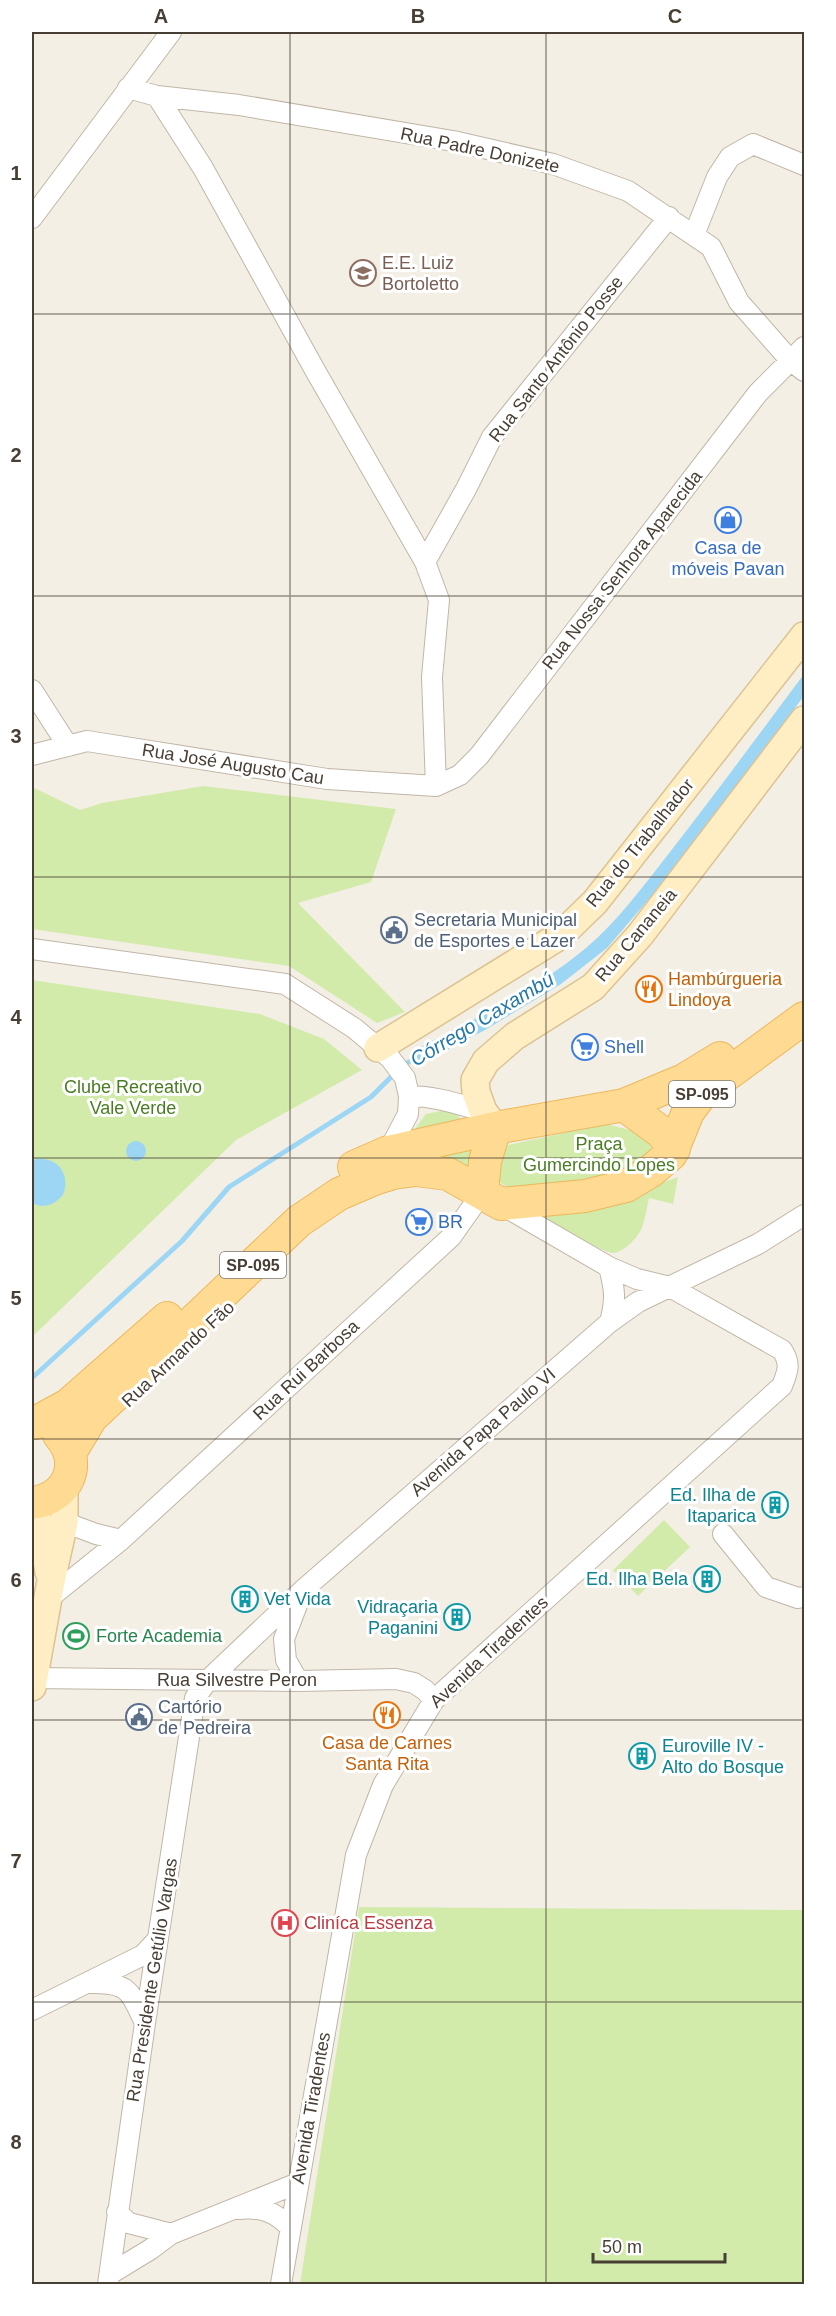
<svg xmlns="http://www.w3.org/2000/svg" width="836" height="2316" font-family="Arial,sans-serif">
<rect width="100%" height="100%" fill="#f4efe5"/>
<path fill="#d2ebab" d="M203,786l193,23 -25,73 -73,21 107,109 -28,11 -88,-57 -257,-37v-142l48,23 22,-7z
M32,980l228,34 64,25 38,31 -126,70 -204,197z
M445,1110l13,6 5,5 -60,18 11,-9 12,-16z
M606,1124l24,6 19,9 3,17 -32,21 -111,11 -12,-7 2,-27 9,-9z
M477,1141l-1,36 -67,-21z
M678,1177l-5,27 -24,-6c-2,10 -4,22 -8,32 -4,8 -18,23 -28,23 -13,-1 -61,-30 -75,-38l86,-19z
M664,1520l26,27 -52,49 -25,-26z
M359,1907l445,3v374h-504z"/>
<path fill="#9dd6f5" d="M804,674v22l-149,196 -48,56 -46,36 -76,46 -65,34 -10,-12c60,-30 124,-61 176,-104 32,-27 58,-63 84,-96 46,-59 90,-119 134,-178z
M126 1151a10 10 0 1 1 20 0a10 10 0 1 1-20 0Z
M36,1159c22,-2 35,15 27,36 -9,10 -19,14 -31,8v-42z"/>
<g fill="none" stroke-linecap="round" stroke-linejoin="round">
<path stroke="#9dd6f5" stroke-width="5" d="M401,1067l20,-13
M32,1378l150,-137 47,-54 142,-90 24,-24"/>
<defs>
<path id="street" d="M128,88l29,8 82,9 214,36 100,23 75,27 83,56 28,55 51,58 14,11
M157,96l46,72 113,204 109,190
M32,218l139,-186
M694,235l23,-58 13,-20 23,-13 51,21
M32,690l36,56
M32,755l55,-14 240,38 109,7 24,-11 19,-19 279,-363 46,-46
M436,786l-4,-109 7,-77 -14,-38 41,-73 26,-52 177,-220
M32,949l253,35 69,44 36,30 15,20 4,18 -1,18 -20,38
M409,1096c26,0 49,8 74,15
M609,1267c6,23 7,32 1,55
M64,1522l32,12 25,6
M723,1534l43,53 32,11 6,-1
M48,1599l73,-59 330,-303 31,-44
M32,1678l266,3 98,-2 18,4 11,7 9,10
M298,1681l-12,-21 -2,-21 16,-42
M90,1983c40,0 39,7 55,40
M32,2010l111,-55 15,-16
M238,2209c24,-2 36,2 53,19
M117,2212l12,11 42,11
M110,2274l41,-25 20,-15 127,-51
M108,2284l37,-261 50,-325 13,-18 96,-91 306,-267 28,-20 120,-58 46,-29
M281,2284l75,-429 27,-70 51,-85 348,-314c6,-15 9,-22 0,-36l-112,-63 -33,-8 -28,-12 -107,-62"/>
<path id="secondary" d="M378,1048l183,-113 34,-33 209,-266
M495,1128l-12,-17 -7,-19 -1,-12 11,-19 29,-25 78,-49 47,-52 164,-215
M32,1503l12,40 5,29
M32,1687l19,-106 13,-59v-36"/>
<path id="primary" d="M624,1105l37,27 13,17
M354,1167l34,-15 107,-24 129,-23 60,-25 36,-22
M482,1193l3,-32 10,-33
M35,1423l33,-18 99,-87
M70,1453l21,-35 208,-197 40,-27 35,-15 19,-6 23,-3 32,4 53,30 84,-8 41,-10 25,-15 20,-17 17,-42 15,-20 101,-74
M32,1503c36,-5 52,-39 27,-68"/>
</defs>
<use href="#street" stroke="#c0b6a7" stroke-width="22"/>
<use href="#secondary" stroke="#dbc393" stroke-width="30"/>
<use href="#primary" stroke="#ecb85b" stroke-width="34"/>
<use href="#street" stroke="#fff" stroke-width="20"/>
<use href="#secondary" stroke="#ffedc4" stroke-width="27"/>
<use href="#primary" stroke="#ffda93" stroke-width="32"/>
</g>
<path fill="none" stroke="#473e34" stroke-width="1.5" stroke-opacity="0.55" d="M290,32v2252M546,32v2252M32,314h772M32,596h772M32,877h772M32,1158h772M32,1439h772M32,1720h772M32,2002h772"/>
<defs>
<symbol id="school-ring" viewBox="-11 -11 22 22"><circle r="9.5" fill="#fff" stroke="#8d6e63" stroke-width="1.5"/><path d="M0-5L7-2L0 1L-7-2ZM-4 1L0 2.5L4 1V4Q0 6-4 4Z" fill="#8d6e63"/></symbol>
<symbol id="shop-ring" viewBox="-11 -11 22 22"><circle r="9.5" fill="#fff" stroke="#3f7fe0" stroke-width="1.5"/><path d="M-5-2.5h2.3a2.7 3.5 0 0 1 5.4 0H5L5.5 6h-11ZM-1.5-2.5h3a1.5 2.3 0 0 0-3 0Z" fill="#3f7fe0"/></symbol>
<symbol id="civic-ring" viewBox="-11 -11 22 22"><circle r="9.5" fill="#fff" stroke="#5c6f8a" stroke-width="1.5"/><path d="M-.6-6.5H3V-4.5H.6V-3L4-1V1h2V6H-6V1h2V-1L-.6-3ZM-1.2 2.5V6h2.4V2.5Z" fill="#5c6f8a"/></symbol>
<symbol id="restaurant-ring" viewBox="-11 -11 22 22"><circle r="9.5" fill="#fff" stroke="#e8710a" stroke-width="1.5"/><path d="M-5-6h1v4h1v-4h1v4h1v-4h1v5L-1.5 .5V6h-2V.5L-5-1ZM5-6V6H3V1.5H1.5Q1.5-4 5-6Z" fill="#e8710a"/></symbol>
<symbol id="supermarket-ring" viewBox="-11 -11 22 22"><circle r="9.5" fill="#fff" stroke="#3f7fe0" stroke-width="1.5"/><path d="M-6-5.5h2.5l.6 2H6L4.5 2H-2.5L-4.4-4H-6ZM-1.5 3.2a1.3 1.3 0 1 0 .1 0ZM3 3.2a1.3 1.3 0 1 0 .1 0Z" fill="#3f7fe0"/></symbol>
<symbol id="building-ring" viewBox="-11 -11 22 22"><circle r="9.5" fill="#fff" stroke="#0f9aa8" stroke-width="1.5"/><path d="M-4-6H4V6H1V3H-1V6H-4ZM-2.5-4.3h1.7v1.8h-1.7ZM.8-4.3h1.7v1.8H.8ZM-2.5-1h1.7V.8h-1.7ZM.8-1h1.7V.8H.8Z" fill="#0f9aa8"/></symbol>
<symbol id="stadium-ring" viewBox="-11 -11 22 22"><circle r="9.5" fill="#fff" stroke="#2e9e5b" stroke-width="1.5"/><path d="M0-5a6.5 5 0 1 0 0 10a6.5 5 0 1 0 0-10ZM-3.5-1.8h7v3.6h-7Z" fill="#2e9e5b"/></symbol>
<symbol id="hospital-ring" viewBox="-11 -11 22 22"><circle r="9.5" fill="#fff" stroke="#e0444e" stroke-width="1.5"/><path d="M-5-5h3v3.5h4V-5h3V5h-3V1.5h-4V5h-3Z" fill="#e0444e"/></symbol>
</defs>
<g fill-rule="evenodd">
<use href="#school-ring" x="348" y="258" width="30" height="30"/>
<use href="#shop-ring" x="713" y="505" width="30" height="30"/>
<use href="#civic-ring" x="379" y="915" width="30" height="30"/>
<use href="#restaurant-ring" x="634" y="974" width="30" height="30"/>
<use href="#supermarket-ring" x="570" y="1032" width="30" height="30"/>
<use href="#supermarket-ring" x="404" y="1207" width="30" height="30"/>
<use href="#building-ring" x="760" y="1490" width="30" height="30"/>
<use href="#building-ring" x="692" y="1564" width="30" height="30"/>
<use href="#building-ring" x="230" y="1584" width="30" height="30"/>
<use href="#building-ring" x="442" y="1602" width="30" height="30"/>
<use href="#stadium-ring" x="61" y="1621" width="30" height="30"/>
<use href="#restaurant-ring" x="372" y="1700" width="30" height="30"/>
<use href="#civic-ring" x="124" y="1702" width="30" height="30"/>
<use href="#building-ring" x="627" y="1741" width="30" height="30"/>
<use href="#hospital-ring" x="270" y="1908" width="30" height="30"/>
</g>
<g text-anchor="middle" stroke-width="6" stroke-linejoin="round" paint-order="stroke">
<g fill="#fff" stroke="#7e7871" stroke-width="1.5">
<rect x="669" y="1081" width="66" height="26" rx="4.5"/>
<rect x="220" y="1252" width="66" height="26" rx="4.5"/>
</g>
<g font-size="16" font-weight="bold" fill="#473e34">
<text x="702" y="1100">SP-095</text>
<text x="253" y="1271">SP-095</text>
</g>
<g font-size="18" fill="#473e34" stroke="#fff">
<text transform="translate(480 150) rotate(12)" y="6">Rua Padre Donizete</text>
<text transform="translate(556 359) rotate(-52)" y="6">Rua Santo Antônio Posse</text>
<text transform="translate(622 570) rotate(-52)" y="6">Rua Nossa Senhora Aparecida</text>
<text transform="translate(233 764) rotate(9)" y="6">Rua José Augusto Cau</text>
<text transform="translate(640 843) rotate(-51)" y="6">Rua do Trabalhador</text>
<text transform="translate(636 935) rotate(-50)" y="6">Rua Cananeia</text>
<text transform="translate(178 1354) rotate(-43)" y="6">Rua Armando Fão</text>
<text transform="translate(306 1370) rotate(-43)" y="6">Rua Rui Barbosa</text>
<text transform="translate(483 1432) rotate(-41)" y="6">Avenida Papa Paulo VI</text>
<text transform="translate(489 1652) rotate(-43)" y="6">Avenida Tiradentes</text>
<text x="237" y="1686">Rua Silvestre Peron</text>
<text transform="translate(152 1980) rotate(-81)" y="6">Rua Presidente Getúlio Vargas</text>
<text transform="translate(311 2108) rotate(-80)" y="6">Avenida Tiradentes</text>
</g>
<g font-size="18" fill="#785e54" stroke="#fff" text-anchor="start">
<text x="382" y="269">E.E. Luiz<tspan x="382" dy="21">Bortoletto</tspan></text>
</g>
<g font-size="18" fill="#366cbe" stroke="#fff" text-anchor="start">
<text x="728" y="554" text-anchor="middle">Casa de<tspan x="728" dy="21">móveis Pavan</tspan></text>
<text x="604" y="1053">Shell</text>
<text x="438" y="1228">BR</text>
</g>
<g font-size="18" fill="#4e5e75" stroke="#fff" text-anchor="start">
<text x="414" y="926">Secretaria Municipal<tspan x="414" dy="21">de Esportes e Lazer</tspan></text>
<text x="158" y="1713">Cartório<tspan x="158" dy="21">de Pedreira</tspan></text>
</g>
<g font-size="18" fill="#c56008" stroke="#fff" text-anchor="start">
<text x="668" y="985">Hambúrgueria<tspan x="668" dy="21">Lindoya</tspan></text>
<text x="387" y="1749" text-anchor="middle">Casa de Carnes<tspan x="387" dy="21">Santa Rita</tspan></text>
</g>
<g font-size="18" fill="#4a7d23" stroke="#fff">
<text x="133" y="1093">Clube Recreativo<tspan x="133" dy="21">Vale Verde</tspan></text>
<text x="599" y="1150">Praça<tspan x="599" dy="21">Gumercindo Lopes</tspan></text>
</g>
<g font-size="18" fill="#0d838f" stroke="#fff" text-anchor="end">
<text x="756" y="1501">Ed. Ilha de<tspan x="756" dy="21">Itaparica</tspan></text>
<text x="688" y="1585">Ed. Ilha Bela</text>
<text x="264" y="1605" text-anchor="start">Vet Vida</text>
<text x="438" y="1613">Vidraçaria<tspan x="438" dy="21">Paganini</tspan></text>
<text x="662" y="1752" text-anchor="start">Euroville IV -<tspan x="662" dy="21">Alto do Bosque</tspan></text>
</g>
<g font-size="18" fill="#27864d" stroke="#fff" text-anchor="start">
<text x="96" y="1642">Forte Academia</text>
</g>
<g font-size="18" fill="#be3a42" stroke="#fff" text-anchor="start">
<text x="304" y="1929">Cliníca Essenza</text>
</g>
<g font-size="20" font-style="italic" fill="#2478a9" stroke="#fff">
<text transform="translate(482 1019) rotate(-31)" y="7">Córrego Caxambú</text>
</g>
</g>
<rect width="836" height="2316" fill="none" stroke="#ffffff" stroke-width="66"/>
<path d="M593 2253v9h132v-9" fill="none" stroke="#473e34" stroke-width="3"/>
<text x="602" y="2253" font-size="18" fill="#473e34" stroke="#ffffff" stroke-width="4.5" paint-order="stroke">50 m</text>
<rect x="33" y="33" width="770" height="2250" fill="none" stroke="#473e34" stroke-width="2"/>
<g font-size="20" text-anchor="middle" font-weight="bold" fill="#473e34">
<text x="161" y="23">A</text>
<text x="418" y="23">B</text>
<text x="675" y="23">C</text>
<text x="16" y="180">1</text>
<text x="16" y="462">2</text>
<text x="16" y="743">3</text>
<text x="16" y="1024">4</text>
<text x="16" y="1305">5</text>
<text x="16" y="1587">6</text>
<text x="16" y="1868">7</text>
<text x="16" y="2149">8</text>
</g>
</svg>
